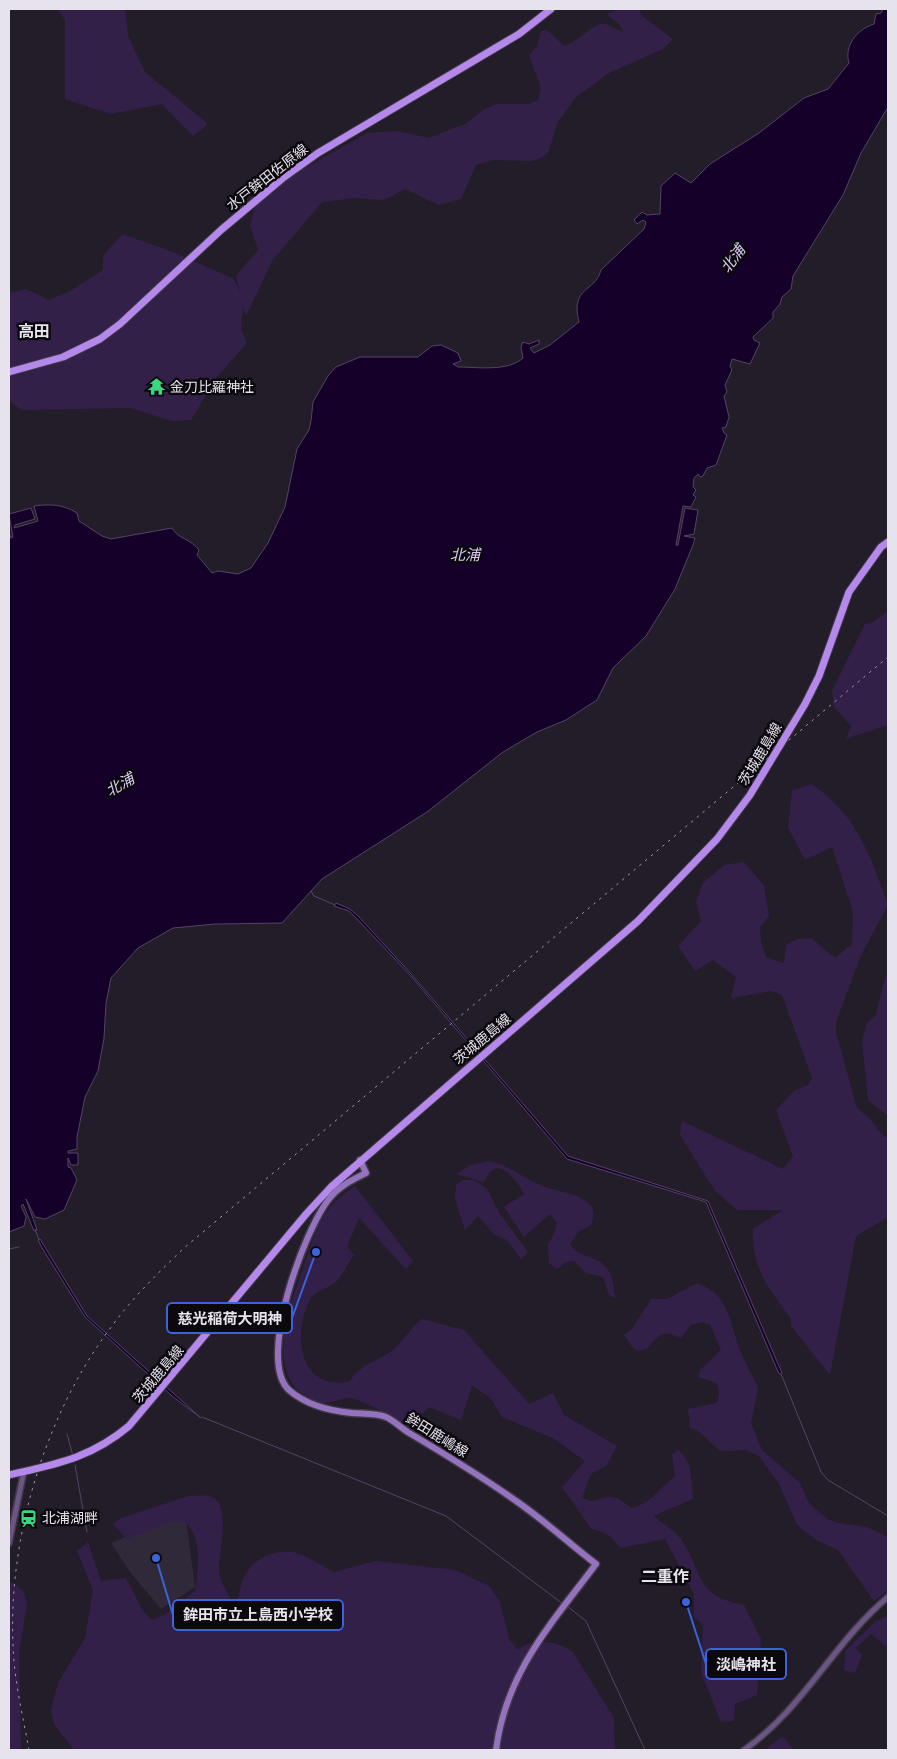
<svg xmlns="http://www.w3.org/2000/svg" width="897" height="1759" font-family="'Varela Round','Noto Sans JP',sans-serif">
<rect width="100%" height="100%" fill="#231d2a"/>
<path fill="#302939" d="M185,1512l10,75 -34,22 -31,-37 -19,-29z"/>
<path fill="#332049" d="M58,9h67l3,27 17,36 63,52 -15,12 -31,-32 -51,10 -46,-15v-79z
M619,9h20l2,6 32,24 -10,10 -54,24 -33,24 -18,25 -10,31 -7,5 -9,3 -40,-1 -16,5 -15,34 -22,6 -34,-16 -21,11 -29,-2 -33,4 -50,59 -26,55 -3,-10 -2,23 6,14 -31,35 -25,42 -19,1 -42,-13 -109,2 -12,-10v-107l17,-4 23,11 21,-9 33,-21v-14l19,-22 51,18 61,27 6,14 -4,-17 22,-26 -8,-25 5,-19 43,-34 69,-39 30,-2 32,7 36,-14 18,-14 13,-6h33l9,-4 3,-12 -12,-32 8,-10 4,-15 6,-1 17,16c13,-3 31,-25 41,-22 6,2 12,6 18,8l-3,-7 -13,-11z
M888,611v114l-42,14 5,-13 -17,-19 -2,-16 33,-67 7,-1z
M811,784c46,30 59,71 77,121l-27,50 -25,67v11l21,75 12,10 15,19 4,-1v81l-32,19 -26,139 -39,-49v-7c-23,-32 -39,-49 -38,-90l30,-19h-46l-22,-19 -35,-56 2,-14 101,48 10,-13 -17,-46 19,-20 13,-5 4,-7 -30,-83 -11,-4 -40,7 5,-21 -23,-17 -18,11 -17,-25 23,-25 -5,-19 7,-19 21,-18 20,-3 20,24 5,30 -9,11 1,15 5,15 18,6 2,-18 12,-6 13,-1 24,20 17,-14 1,-32 -21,-65 -27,13 -17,-32 4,-37z
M888,974v142l-20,-16 -6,-60 4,-15 10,-10 9,-37z
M489,1161c21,4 36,19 56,26 16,6 34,5 46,19 4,6 2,13 0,19l-13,7 -8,12c6,13 26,11 36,23 7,8 8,21 9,31l-6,-3 -6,-18 -17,-4 -12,-12 -8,1 -9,7 -8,-6 -1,-19 5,-8 4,-13 -7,-9 -26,23 -20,-30 20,-13c-9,-17 -28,-41 -40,-12l-28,-8 15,-9z
M463,1180h11l13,9 13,25 28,38 -7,7 -14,-19 -12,-5 -17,-19 -13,14 -10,-31 1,-14z
M355,1186l58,75 -7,8 -47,-51 -12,29 7,8c-6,8 -11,19 -17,26 -7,7 -21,9 -26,17 -20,34 -12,95 39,83 13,-20 30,-19 45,-33 10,-9 16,-21 27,-29l42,11 65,74 24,-11 11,22 53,31 -11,20 -15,8 -9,24c17,7 14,-1 28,-1 8,0 16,7 22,11 18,-4 29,-21 43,-32l-3,-22 6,-4c14,9 14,33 15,49l-40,17c9,7 24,16 30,26 21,34 13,54 61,63l17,34 -4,56 -22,9 -1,17 -13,1 -20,-50 2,-47 -9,-8v-23l-29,-55 -45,9 -11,-13 -18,-7 -29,-41 23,-26 -32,-23 -51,-21 -12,-20 -18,-11 -11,34 -32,-13 -20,20c-17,-9 -36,-22 -54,-28 -18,-6 -28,16 -54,-6 -36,-31 -8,-97 5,-133 5,-14 9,-31 17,-43 8,-12 19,-23 32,-31z
M697,1283c32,12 32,36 42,65 5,12 11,24 17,35l2,6 -7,34 11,27 38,33 9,20 18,16 11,4 29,4 21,10v53l-14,11 -36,-51 -20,-9 -21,-16 -18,-41 -20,-28 -13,-6 -26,1 -23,-21 -7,-2 -2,-19 28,-6c4,-6 4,-14 0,-20l-18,-6 2,-7 21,-20 -11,-25 -8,-3 -11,3 -10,13c-23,-10 -20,-2 -35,11l-8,2 -5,-3 -9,-13 8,-6 19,-30h16z
M189,1496c6,0 14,-1 20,0 25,5 8,60 10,77 1,9 9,20 13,29l7,-5c2,-29 23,-47 53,-45 10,1 32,15 42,20l42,-11 79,9 34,16 11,16 9,37 9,11c15,-13 40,-9 55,2l41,66 1,32h-541l-20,-26 -3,-14 7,-27 27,-45 8,-48 -16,-39 11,-9 13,39 25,-3 17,33 9,9 14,-6 29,-23c3,-23 8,-50 -9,-68l-13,-2 -46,18 -14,-15 8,-6z
M9,1581l14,10 4,12 -8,50 2,97h-12z
M888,1616v32l-17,-14 -15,14 6,7 -7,18 -11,-3 1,-19 31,-30z
M782,1736l12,14h-29z"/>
<path fill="#15002a" stroke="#544464" d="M883,9h5v98l-27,46 -18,42 -50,81 -2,13 -9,8 -2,7 -7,8v6l-20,19 1,3 6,3 -10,21 -18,-5 -2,7 2,4 -7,15 2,7 -3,4 5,21 -3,10 -4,1 2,5 3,2 -11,30 -9,3 -4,8 -3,1 -2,-3 -4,4 -1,9 3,3 -3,5 3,2 -5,10 -8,-1 -7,39h2l7,-37 13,2 -4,24 -10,2 11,2 -2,7 -18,44 -29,47 -33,32 -16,32 -31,20 -29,12 -34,20 -76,60 -105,67 -40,44 -67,1 -42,4 -35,20 -27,30 -5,25 -2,35 -6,33 -13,26 -8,40v12l-9,2v2h10v12h-7l-3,-7v9l3,1 6,12 -13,30 -19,9 -10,-2 -9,-18 11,31 -3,1 -11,-27 -2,2 5,11 -2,9 -15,6v-701l2,7 2,-1 -4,-23 22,-6 4,11 -20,6 -1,3 24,-7 -4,-15c17,-2 28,-2 43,7l2,8 23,15 9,3 61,-11c6,11 19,11 27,22l-2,5 15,18 6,-2 20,3 13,-6 17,-25 17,-36 12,-58 12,-19 2,-9 2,-19 15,-26 8,-9 24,-10h58l14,-11 9,-1 17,8 3,8 -8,3 5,3c19,0 50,5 65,-9l-2,-11 2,-5 6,2 10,-4v4l-9,4 4,5 16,-8 29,-23c-9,-36 16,-29 22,-52l43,-41 2,-7 -3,-2 -6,4 -3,-4 8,-8 5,3 13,-1 1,-28 14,-13 16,10 19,-19 49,-31 45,-35 24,-9 21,-26c-5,-17 7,-33 25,-39l2,-10 5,-1z
M336,903l14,6 9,8 53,58 156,181 140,45 74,172 -3,1 -73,-172 -139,-43 -156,-183 -54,-57 -8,-8 -15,-5z
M40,1239l47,77 114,102 -29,-22 -87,-79 -44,-71 -3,-6z"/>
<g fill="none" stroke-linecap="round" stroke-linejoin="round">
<path stroke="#544464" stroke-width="1" d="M311,891l3,5 21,9
M35,1229l4,11
M9,1249l10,-2
M781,1374l40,98 7,8 60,36
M202,1417l244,99 117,88
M67,1434l6,22
M75,1465l12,67
M9,1527l10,-49
M567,1606l19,15 59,129"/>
<defs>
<path id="tertiary" d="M9,1543l15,-72
M744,1750c59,-41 90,-108 144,-153"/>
<path id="secondary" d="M360,1160l6,13c-14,7 -27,13 -37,26 -24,30 -73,160 -40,191 17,15 42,21 63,23 11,1 24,0 34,4 9,4 16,12 25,17 37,22 73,44 108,69 27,19 51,41 77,61 -45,60 -90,108 -100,186"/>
<path id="primary" d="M9,372l54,-15 37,-18 20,-15 101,-94 62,-52 35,-25 201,-119 32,-25
M9,1475c47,-11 82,-17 120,-49l178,-213 24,-26 307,-266 79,-82 33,-44 55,-91 14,-28 30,-84 32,-45 7,-5"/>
</defs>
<use href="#tertiary" stroke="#3e3945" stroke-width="8"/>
<use href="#secondary" stroke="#3e3945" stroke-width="9"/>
<use href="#primary" stroke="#3e3945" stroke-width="9"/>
<use href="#tertiary" stroke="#6a5584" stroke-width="5"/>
<use href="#secondary" stroke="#9472be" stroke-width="6"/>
<use href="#primary" stroke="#b588eb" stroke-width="7"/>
<path stroke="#9e9aa5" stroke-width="1" stroke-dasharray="2.5 5" stroke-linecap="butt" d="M29,1750c-6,-34 -15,-69 -16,-105 -5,-108 33,-233 99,-319 21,-29 46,-53 72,-78l704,-591"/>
</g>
<defs>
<symbol id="temple-bare" viewBox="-9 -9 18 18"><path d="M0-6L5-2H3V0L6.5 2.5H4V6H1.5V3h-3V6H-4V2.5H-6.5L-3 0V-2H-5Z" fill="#38d880" stroke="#0b090e" stroke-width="2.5" paint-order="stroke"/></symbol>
<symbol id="station-bare" viewBox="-9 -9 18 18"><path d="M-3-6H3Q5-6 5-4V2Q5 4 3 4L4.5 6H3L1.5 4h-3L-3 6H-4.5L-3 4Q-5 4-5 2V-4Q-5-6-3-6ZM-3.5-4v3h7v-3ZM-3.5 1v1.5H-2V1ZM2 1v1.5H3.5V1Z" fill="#38d880" stroke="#0b090e" stroke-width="2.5" paint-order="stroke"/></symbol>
</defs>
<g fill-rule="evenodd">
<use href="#temple-bare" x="144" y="374" width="25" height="25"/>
<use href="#station-bare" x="16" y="1506" width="25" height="25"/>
</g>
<g text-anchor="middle" stroke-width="5" stroke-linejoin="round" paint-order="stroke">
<g font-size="14" fill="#e6e3ec" stroke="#0b090e">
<text transform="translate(267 177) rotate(-38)" y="5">水戸鉾田佐原線</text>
<text transform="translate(760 754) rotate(-59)" y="5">茨城鹿島線</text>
<text transform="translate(482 1039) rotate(-40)" y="5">茨城鹿島線</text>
<text transform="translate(158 1374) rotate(-50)" y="5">茨城鹿島線</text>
<text transform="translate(437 1435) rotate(32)" y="5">鉾田鹿嶋線</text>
</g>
<g font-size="14" fill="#e6e3ec" stroke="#0b090e" text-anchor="start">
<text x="170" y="392">金刀比羅神社</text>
<text x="42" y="1523">北浦湖畔</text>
</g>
<g font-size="15" font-style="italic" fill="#dbcbf3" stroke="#0b090e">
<text transform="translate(733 259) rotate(-54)" y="5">北浦</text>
<text x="465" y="560">北浦</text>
<text transform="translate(120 785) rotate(-30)" y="5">北浦</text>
</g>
<g font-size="16" font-weight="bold" fill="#e6e3ec" stroke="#0b090e">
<text x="34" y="337">高田</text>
<text x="665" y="1582">二重作</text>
</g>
</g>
<path fill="none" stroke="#3b64db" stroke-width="2" d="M316 1252L292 1318M156 1558L173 1615M686 1602L706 1664"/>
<g fill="#3b64db" stroke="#0b090e" stroke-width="2">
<circle cx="316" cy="1252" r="5"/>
<circle cx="156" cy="1558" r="5"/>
<circle cx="686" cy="1602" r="5"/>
</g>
<g fill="#0b090e" stroke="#3b64db" stroke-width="2">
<rect x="167" y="1303" width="125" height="30" rx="5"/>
<rect x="173" y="1600" width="170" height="30" rx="5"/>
<rect x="706" y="1649" width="80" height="30" rx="5"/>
</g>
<g font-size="15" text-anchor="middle" font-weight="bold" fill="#e6e3ec">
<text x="230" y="1324">慈光稲荷大明神</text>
<text x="258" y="1620">鉾田市立上島西小学校</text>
<text x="746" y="1670">淡嶋神社</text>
</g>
<rect width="897" height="1759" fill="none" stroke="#e6e3ec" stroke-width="20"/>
</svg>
